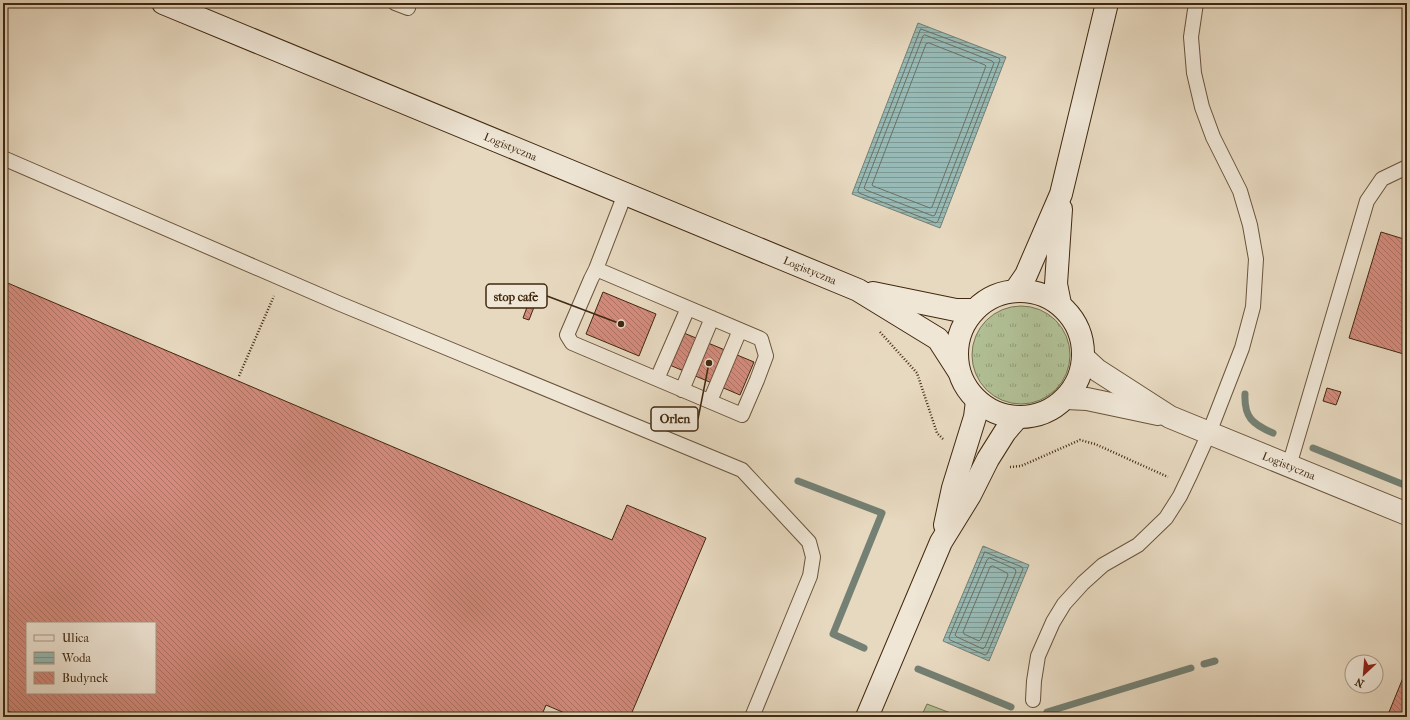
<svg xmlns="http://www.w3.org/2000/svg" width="1410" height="720" font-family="'IM FELL French Canon',serif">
<defs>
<pattern id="grass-tufts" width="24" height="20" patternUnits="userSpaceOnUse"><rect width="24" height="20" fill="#b1c096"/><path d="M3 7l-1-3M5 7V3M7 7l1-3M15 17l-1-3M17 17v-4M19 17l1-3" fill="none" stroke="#919c79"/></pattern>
<pattern id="water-rules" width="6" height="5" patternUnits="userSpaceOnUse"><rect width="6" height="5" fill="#97bab6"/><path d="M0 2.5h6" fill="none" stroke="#7d9792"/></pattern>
<pattern id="building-back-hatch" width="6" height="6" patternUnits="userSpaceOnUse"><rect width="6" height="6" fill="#d58b7d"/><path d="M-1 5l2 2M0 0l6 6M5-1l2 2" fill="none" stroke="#ae7265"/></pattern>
</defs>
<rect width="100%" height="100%" fill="#e7d9c0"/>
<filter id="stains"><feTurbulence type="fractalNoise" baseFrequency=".005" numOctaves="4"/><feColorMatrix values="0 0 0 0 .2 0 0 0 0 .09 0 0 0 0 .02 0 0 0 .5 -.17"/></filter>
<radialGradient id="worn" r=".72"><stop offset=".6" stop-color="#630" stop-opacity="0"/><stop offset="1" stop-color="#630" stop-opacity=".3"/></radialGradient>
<path fill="url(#grass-tufts)" stroke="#787452" d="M972 355a49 49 0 1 1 98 0a49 49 0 1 1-98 0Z
M927,704l34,13h-40z"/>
<path fill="url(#water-rules)" stroke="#748073" d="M918,23l88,34 -66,171 -88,-34z
M983,546l46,19 -40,96 -46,-20z"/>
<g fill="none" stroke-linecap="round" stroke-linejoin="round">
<path stroke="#6c7162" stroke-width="1" d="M921,29l78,29 1,2 -62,161 -2,2 -77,-30 -1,-2z
M925,35l67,26 2,2 -59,152 -2,1 -67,-26 -2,-2 59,-152z
M929,43l56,22 1,1 -54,141 -2,1 -57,-22 -1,-1 54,-141z
M985,552l37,15 1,2 -36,85 -2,1 -35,-15 -1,-2z
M990,558l25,11 1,3 -31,75 -2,2 -26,-12 -2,-2 32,-75z
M993,566l14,7 1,2 -27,64 -2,2 -15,-7 -1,-2 27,-65z"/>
<path stroke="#748073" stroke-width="7" d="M1245,394c-1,23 7,30 28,39
M1313,448l94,38
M798,481l84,32 -49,121 31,14
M1204,664l11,-3
M918,669l93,38
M1047,712l144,-44"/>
</g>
<path fill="url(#building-back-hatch)" stroke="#40280f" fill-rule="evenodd" d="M1381,232l26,8v115l-58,-17z
M3,281l609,259 15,-35 79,33 -76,179h-56l-28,-12 -5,12h-519l-19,-8zM27,623h128v70h-128z
M603,292l53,22 -17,42 -53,-22z
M530,299l6,3 -7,18 -6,-2z
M679,331l75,31 -14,33 -75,-32z
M1327,388l14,4 -5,13 -13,-4z
M1407,668v49h-20z"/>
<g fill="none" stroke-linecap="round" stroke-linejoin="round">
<defs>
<path id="lane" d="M395,3l13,5
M3,158l335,145 404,167 67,72 4,15 -3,19 -58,141
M596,269l165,70 5,17 -9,24 -15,35 -170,-72 -5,-8 24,-56 5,-10 29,-75
M657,379l31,-71
M682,390l30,-72
M710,401l30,-71
M1289,466l78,-265 15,-22 25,-12
M1033,700l1,-19 4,-25 15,-34 11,-18 19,-21 20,-18 35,-20 28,-27 14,-22 11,-23 18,-40 33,-85 11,-41 3,-48 -6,-34 -10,-34 -27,-54 -11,-30 -8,-34 -3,-36 5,-34"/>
<g id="street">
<path id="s1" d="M1084,358l13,12 73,47 237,97"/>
<path d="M1066,398l21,1 71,15"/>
</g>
<g id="secondary">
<path id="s2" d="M163,3l695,287 80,49 20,31"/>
<circle cx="1020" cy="354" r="63"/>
<path d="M1015,291l11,-16 35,-81 46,-191"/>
<path d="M873,293l83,17h18"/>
<path d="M1060,304l-4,-20 5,-75"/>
<path d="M945,525l8,-37 22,-71 2,-16"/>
<path d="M867,717l74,-175 29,-47 18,-36 17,-27 12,-14"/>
</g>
</defs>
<use href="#lane" stroke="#6a543b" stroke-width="16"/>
<use href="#street" stroke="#6a543b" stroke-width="24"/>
<use href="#secondary" stroke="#40280f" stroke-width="24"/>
<path stroke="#40280f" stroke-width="2.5" stroke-dasharray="1 2" stroke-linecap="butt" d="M880,332l37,41 20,60 6,6
M239,376l35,-80
M1010,467l11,-1 59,-26 15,4 73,33"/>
<use href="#lane" stroke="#efe6d6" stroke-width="14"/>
<use href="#street" stroke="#efe6d6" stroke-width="22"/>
<use href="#secondary" stroke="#efe6d6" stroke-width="22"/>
</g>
<g text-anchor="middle" stroke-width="3.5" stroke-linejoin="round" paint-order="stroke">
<g font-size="11" fill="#40280f" stroke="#efe6d6">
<text dy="4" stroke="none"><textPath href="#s2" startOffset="376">Logistyczna</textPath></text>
<text dy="4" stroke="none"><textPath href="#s2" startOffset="700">Logistyczna</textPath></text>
<text dy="4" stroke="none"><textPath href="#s1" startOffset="233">Logistyczna</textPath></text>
</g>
</g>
<path fill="none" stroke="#40280f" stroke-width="1.5" d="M621 324L547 296M709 363L698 419"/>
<g fill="#40280f" stroke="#efe6d6" stroke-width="1.5">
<circle cx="621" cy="324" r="4"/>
<circle cx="709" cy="363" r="4"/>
</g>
<g fill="#efe6d6" stroke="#40280f" stroke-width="1.5">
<rect x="486" y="284" width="61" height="24" rx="4"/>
<rect x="651" y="407" width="47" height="24" rx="4"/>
</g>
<g font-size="12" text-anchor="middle" font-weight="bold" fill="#40280f">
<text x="516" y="301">stop cafe</text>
<text x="675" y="423">Orlen</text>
</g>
<rect width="1410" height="720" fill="none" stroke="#e7d9c0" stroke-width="16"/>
<rect x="4" y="4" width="1402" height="712" fill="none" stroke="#40280f" stroke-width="2"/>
<rect x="8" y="8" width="1394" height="704" fill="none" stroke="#40280f"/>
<rect x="26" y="622" width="130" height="72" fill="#efe6d6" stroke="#a99a86"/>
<rect x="34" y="635" width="20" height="6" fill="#efe6d6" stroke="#a99a86"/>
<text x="62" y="642" font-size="12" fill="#40280f">Ulica</text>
<rect x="34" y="652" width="20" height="12" fill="url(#water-rules)" stroke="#a99a86"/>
<text x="62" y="662" font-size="12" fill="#40280f">Woda</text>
<rect x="34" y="672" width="20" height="12" fill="url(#building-back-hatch)" stroke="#a99a86"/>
<text x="62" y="682" font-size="12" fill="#40280f">Budynek</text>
<g transform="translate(1364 674) rotate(206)"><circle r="19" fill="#efe6d6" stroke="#a99a86"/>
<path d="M0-3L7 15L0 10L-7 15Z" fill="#8f2418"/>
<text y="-6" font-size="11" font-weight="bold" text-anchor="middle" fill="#40280f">N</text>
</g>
<rect width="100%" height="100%" filter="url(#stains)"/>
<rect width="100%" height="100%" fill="url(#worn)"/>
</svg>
